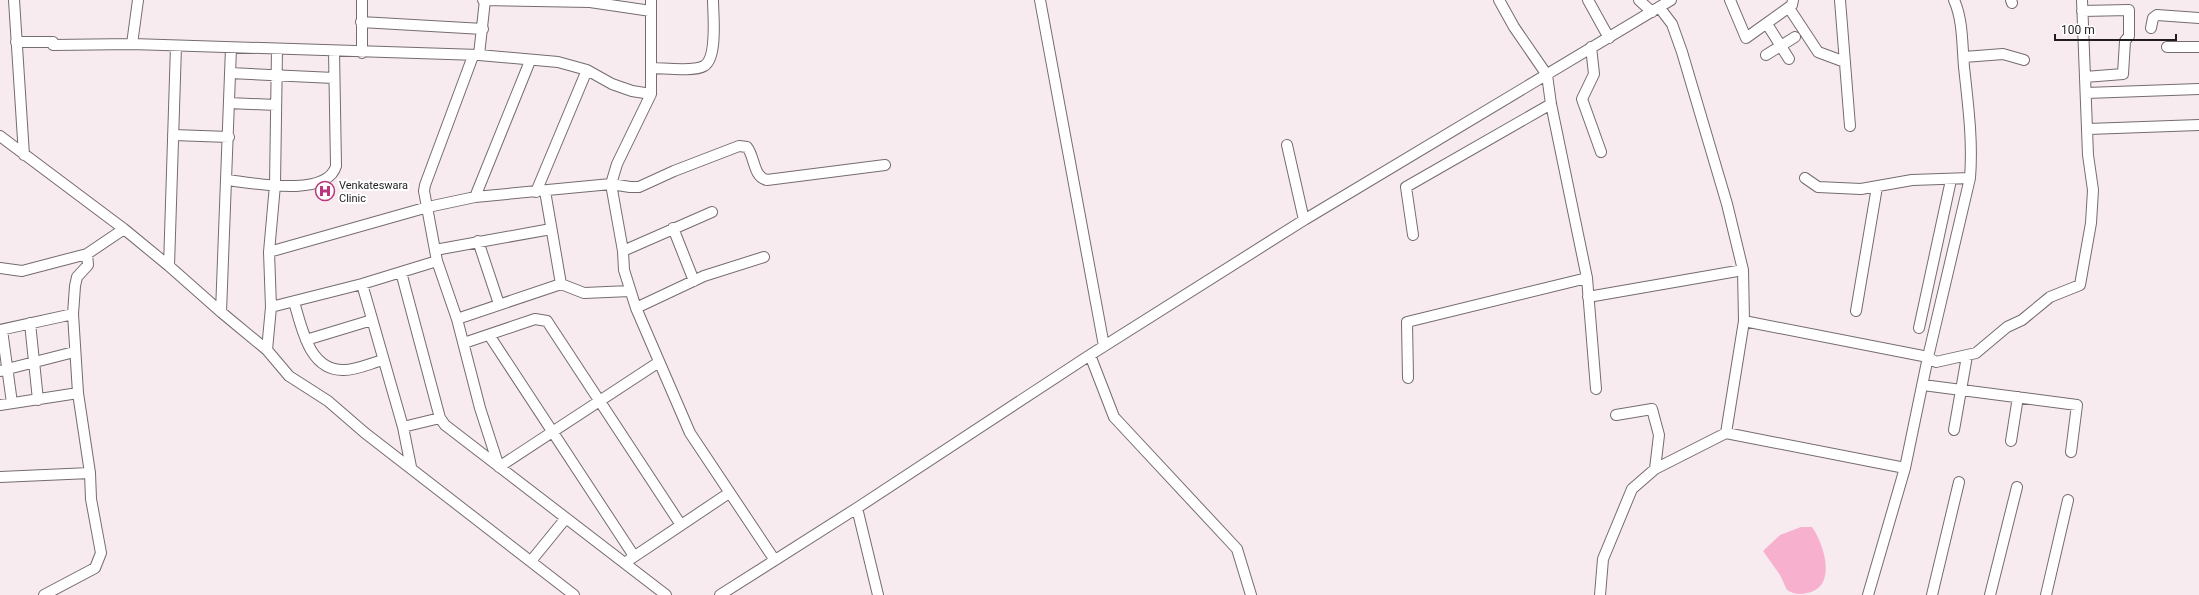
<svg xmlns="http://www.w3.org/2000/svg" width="2199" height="595" font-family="Roboto,sans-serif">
<rect width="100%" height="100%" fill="#f7ebf0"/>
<path fill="#f7b1ce" d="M1801,527h11c12,17 26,60 -5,66 -7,2 -14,1 -20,-3l-7,-15 -17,-24 17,-16z"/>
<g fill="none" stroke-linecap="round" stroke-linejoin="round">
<defs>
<path id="minor" d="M14,0l10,155
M138,0l-6,44 347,11 79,7 29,8 25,14 20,7 19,3
M483,0l107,2 61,9
M651,0v94l-34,70 -6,20 12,67 1,19 12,38 54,125 84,126
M1040,0l64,346
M1499,0l15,27 33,48 4,29 36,174 9,111
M1588,0l21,38
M1639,0l13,12
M1730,0l16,38 46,-33 1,-5
M1840,0l10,126
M2011,0l1,3
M1659,7l13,17 10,28 45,152 16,66 1,51 -18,112
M1789,8l29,44 27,10
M2082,11l47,-1v26l-4,5 -2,33 -38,3
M361,22l122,7
M1767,24l22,35
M2151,28l2,-10 4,-3 42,3
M16,42h37
M53,45l79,-1
M1591,47l3,27 -12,25 19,53
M2167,47h32
M362,53v-53
M479,55l6,-55
M1766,55l29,-18
M473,56l-48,129 -1,6 13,70 20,58 23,89 19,59 160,-105
M1964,57l39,-3 21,6
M652,68c12,0 42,4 52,-2 14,-8 9,-52 9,-66
M230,73l104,5
M2086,93l113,-4
M229,103l47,2
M2088,129l111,-4
M173,135l56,2
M0,136l124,93 45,37 52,46 46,38 22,26 39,25 37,32 209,162
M1287,145l17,75
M1805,178l13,9 43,2 51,-9 58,-2
M227,180c26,3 100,18 109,-14l-2,-115
M545,191l16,93
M536,192l51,-122
M475,197l55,-136
M673,228l21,53
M1413,235l-7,-48 145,-83
M478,241l21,63
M435,250l116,-21
M623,251l89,-39
M269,252l159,-45 47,-10 136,-13 19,3h9l35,-16 65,-25 8,1c8,10 6,30 20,33l118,-15
M169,266l7,-220
M0,268l22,3 65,-17 37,-25
M401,272l39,146 5,7 221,170
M362,284l41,143 8,40
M1588,297l155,-27
M294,302c8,26 15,69 50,68 13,0 27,-7 39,-10
M271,307l91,-23 75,-23
M636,308l68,-32 60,-19
M1856,311l21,-124
M221,312l10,-264
M457,319l104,-35 23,9 46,-2
M1744,321l184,36 8,5 40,-9 31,-26 15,-7 28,-23 30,-12 11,-62 2,-33 -5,-35 -6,-155
M30,323l8,77
M1919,328l32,-148
M0,330l73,-16
M2,330l10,73
M489,335l145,221
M306,340l66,-20
M464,343l71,-24 12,2 134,204
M267,350l4,-43 -2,-55 6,-67 2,-136
M1090,355l24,62 123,132 14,46
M0,371l74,-19
M1408,378l-1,-56 180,-44
M1923,385l154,20 -6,47
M0,405l78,-12
M1616,415l36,-6 7,26 -4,34
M403,427l37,-9
M1954,430l13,-74
M2011,441l7,-44
M0,477l90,-4
M857,508l21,87
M629,560l100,-67
M531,561l35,-43
M44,595l51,-27 6,-15 -10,-54 -1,-26 -12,-80 -5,-79 2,-28 2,-9 11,-12 -1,-11
M720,595l137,-87 233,-153 214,-135 367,-220
M1600,595l3,-36 29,-70 23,-20 71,-36 179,35 23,-111 42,-179c3,-37 -2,-74 -6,-111 -2,-23 -1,-47 -10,-67
M1868,595l37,-127
M1932,595l27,-113
M1990,595l27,-108
M2046,595l22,-95"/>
</defs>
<use href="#minor" stroke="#756c6f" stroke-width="12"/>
<use href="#minor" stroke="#fff" stroke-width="10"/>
</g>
<defs>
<symbol id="hospital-ring" viewBox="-11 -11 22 22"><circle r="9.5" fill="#fff" stroke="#bb377d" stroke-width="1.5"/><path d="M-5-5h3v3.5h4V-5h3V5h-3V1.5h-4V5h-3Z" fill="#bb377d"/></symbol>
</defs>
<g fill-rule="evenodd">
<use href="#hospital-ring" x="314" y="180" width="22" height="22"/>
</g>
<g text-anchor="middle" stroke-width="4" stroke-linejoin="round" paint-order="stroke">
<g font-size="11" fill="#211d1f" stroke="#fff" text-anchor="start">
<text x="339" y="189">Venkateswara<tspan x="339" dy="13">Clinic</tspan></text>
</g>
</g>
<path d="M2055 34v6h121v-6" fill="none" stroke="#211d1f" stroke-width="2"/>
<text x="2061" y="34" font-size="12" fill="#211d1f" stroke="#ffffff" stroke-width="3" paint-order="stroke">100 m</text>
</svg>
